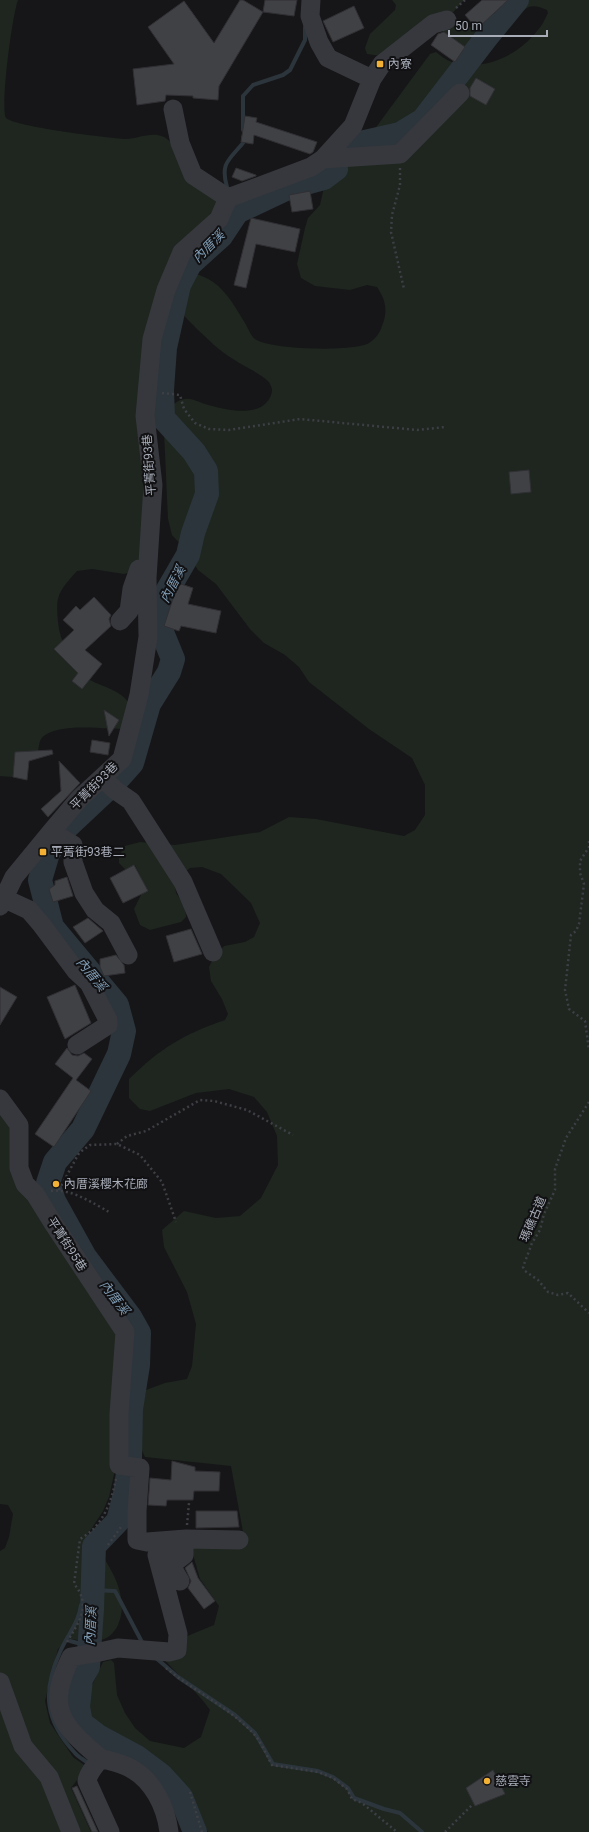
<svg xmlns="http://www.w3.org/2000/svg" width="589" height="1832" font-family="Roboto,'Noto Sans TC',sans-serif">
<rect width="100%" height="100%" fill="#161618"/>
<path fill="#1e261f" d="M0,0h18c-6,16 -18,108 -12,118 10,9 102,20 120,21 12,0 25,-8 38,-2 11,5 47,55 56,67l-58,86 -17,167 -2,95 -12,20 -7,2 -32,-5 -15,2c-7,8 -17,18 -19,28 -2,6 0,28 2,34 1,7 14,34 19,39 14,15 41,14 51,33l-8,24c-19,0 -68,-7 -81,10 -2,3 -2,8 -3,12l-23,1 -2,25 -13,-1z
M392,0h72l-15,17 -68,39 -14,-2 -2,-6 5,-14 25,-24 1,-5z
M509,0h80v1832h-381l-8,-11 -12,-26 -34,-31 -53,-33 -16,-15 -1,-14 19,-40 8,-2 3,3 3,32 8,18 10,15 15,13 34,7 17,-11 9,-27c-13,-19 -32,-34 -47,-52l22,-21 29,-12 5,-19 -19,-27 -10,-35 55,-1 -14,-77 -86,-9 -7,-15 2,-22 6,-30 19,-7 22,-4 5,-13 4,-42 -9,-32 -23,-45 -2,-17 22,-19 32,7 24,-2 21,-18 17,-33 -1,-29 -10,-24 -13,-15 -25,-8 -33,4 -46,18 -10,-2 -11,-11v-19c32,-31 53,-44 96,-59l3,-6 -6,-15 -11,-18 -2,-14 4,-8 11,-13 21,-4 9,-5 6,-14 -9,-20 -30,-29 -19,-7 -12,1 -16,12 2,13 9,13 1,11 -5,5 -31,8 -10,-5 -6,-16 8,-16 5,-3 -12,-25 -9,5 -7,-7v-7l6,-10 15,-4 35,3 85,-13 29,-15 27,2 88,17 11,-6 10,-15v-30l-13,-27 -43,-29 -60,-47 -10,-15 -14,-12 -21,-12 -14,-14 -34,-45 -18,-14 -14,-22 -12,-13 -4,-16 -4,-87c0,-12 6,-32 21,-33 7,-1 13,3 20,5 17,5 48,13 61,-1 3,-3 6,-8 6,-13 0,-2 -2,-6 -3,-8 -10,-10 -25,-15 -36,-23 -14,-8 -25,-20 -37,-31 -5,-6 -13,-11 -15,-19 -1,-4 1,-10 2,-15 2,-8 5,-15 12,-20 26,6 37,28 50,49 3,5 6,13 10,16 15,11 99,13 114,4 6,-4 11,-10 13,-17 6,-15 4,-26 -5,-39l-10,-2 -17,5 -35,-4 -14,-8 -4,-14 8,-36 3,-10 12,-13 4,-18 22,-19 84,-114 6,-2c5,4 10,8 16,10 30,10 66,-6 85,-31 5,-5 8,-12 11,-18l-1,-3c-5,-2 -12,-5 -18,-3 -18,7 -34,55 -58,45 -8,-3 -23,-16 -30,-22l13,-9c14,5 29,15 41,0 6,-6 7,-14 14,-21z
M0,1112l12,19 24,75 83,134 -4,130 -6,27 -6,14 -15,23c17,26 44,59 30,91 -4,8 -10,14 -18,15 -10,2 -21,0 -31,-1l-11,10 -13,52 5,22 23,34 14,10 -16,21 20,44h-91v-281l5,-3 4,-11 4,-23 -5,-9 -8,-1z"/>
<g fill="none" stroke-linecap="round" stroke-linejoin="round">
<path stroke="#2c353c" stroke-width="4" d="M243,130v-34l10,-11 30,-10 7,-5 15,-30v-13
M227,187c-7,-24 2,-27 16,-44v-6
M235,205l2,7
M85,1594l7,-4 23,1 28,53
M81,1605c-2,18 -14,30 -21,47 -18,40 -15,69 15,101 4,5 10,7 14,11
M70,1641l19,5
M156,1658l22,19 57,38 20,18 18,31 45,7 15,6 15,11 6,10 30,11 16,4 22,19"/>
<path stroke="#2c353c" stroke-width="24" d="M348,152l8,-8 44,-10 23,-14 63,-82 31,-38
M195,1832l-14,-35 -20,-22 -24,-18 -39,-21 -17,-13 -3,-16 3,-28 7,-12 4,-58 2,-63 24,-25 7,-27 5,-35 1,-50 7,-44 1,-32 -9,-16 -45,-60 -31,-56 -6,-18 7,-21 28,-33 36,-75 5,-23 -7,-26 -65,-78 -12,-47 8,-27 19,-26 49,-46 16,-18 17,-59 20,-32 4,-13 -16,-39 5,-20 26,-45 5,-22 14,-39 -1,-23 -12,-19 -31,-34 -1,-28 3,-42 14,-63 11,-21 31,-28 16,-24 51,-24 36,-10 12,-9"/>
</g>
<path fill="#404145" stroke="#303034" d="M240,0h3l20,12 -44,74 -1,14 -25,-2v-2l-27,-1 -1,6 -28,4 -4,-36 41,-5 -26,-37 36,-26 30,42z
M265,0h32l-3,16 -31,-4z
M482,0h26l-31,29 -12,-14z
M354,6l10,22 -31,14 -10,-21z
M444,32l21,15 -10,15 -24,-17 7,-11z
M476,78l19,11 -9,16 -16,-9v-8z
M245,116l12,2 -1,4 61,20 -4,10 -3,2 -56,-19 -1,9 -12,-2z
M236,168l20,7v1l-14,5 -10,-4z
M310,191l3,18 -21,3 -3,-17z
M251,218l49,11 -5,23 -39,-8 -10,44 -12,-3z
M529,470l2,22 -20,2 -2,-22z
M178,583l15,5 -5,16 33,7 -5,22 -35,-7 -2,5 -15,-5z
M94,597l17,18 -2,4 2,7 -26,24 17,14 -20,25 -10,-8 6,-8 -24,-24 20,-19 -11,-10 13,-14 4,4z
M104,710l15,10 -10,16z
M92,740l18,3 -2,12 -18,-3z
M52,750l1,4 -24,7 -2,19 -14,-3 2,-25z
M59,761l21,22 -32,34 -7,-8 20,-18z
M134,865l14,26 -25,12 -13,-25z
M67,877l6,19 -20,6 -4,-13 6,-4v-4z
M88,918l15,13 -18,12 -12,-16z
M191,929l11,25 -28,8 -8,-26z
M116,955l8,10 1,8 -21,3 -4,-9v-8z
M75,985l16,38 -26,16 -18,-42z
M0,987l17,10 -17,28z
M67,1048l5,7 6,1 6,-3 8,6 -16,21 15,11 -37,56 -19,-13 38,-56 -18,-14z
M172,1461l23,6v4l25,1 -1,19h-25l-1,9h-26l-1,6 -18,-1 2,-27 21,2z
M196,1511h41l2,16 -43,1z
M192,1562l6,16 17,23 -11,8 -16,-21 3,-7 -6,-13z
M493,1770l12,24 -30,12 -9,-18z
M77,1786l21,46h-6l-20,-44z"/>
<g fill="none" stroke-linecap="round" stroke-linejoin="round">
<path stroke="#3d3f44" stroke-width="2.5" stroke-dasharray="2 3" stroke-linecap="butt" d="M456,8l9,-8
M400,168v17l-8,30 -1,17 13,57
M162,393l18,2 4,14 11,14 14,6 20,1 71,-11 117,11 28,-3
M589,841v6l-9,14v12l4,11 -5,40 -3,7 -5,4 -6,55 4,19 16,12 4,29
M589,1102l-23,36 -11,31v21l-11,24 -4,16 -8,13 -9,24 2,4 13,9 10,12 10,3 10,-2 21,20
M117,1144l10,-8 19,-5 54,-31 14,1 33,9 46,25
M59,1190l20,-37 11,-8 27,-1 23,11 22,27 14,40
M51,1191c19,-3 42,12 58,21
M187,1525l2,-22
M108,1545l13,-18
M67,1642c12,-20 25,-37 7,-58l6,-45c23,-13 31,-36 36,-60
M166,1668c28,23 62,39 87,65 8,8 13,22 19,32l46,7 15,6 14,11 5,10 10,4 35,29
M190,1792l12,40
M445,1832l27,-27"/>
<path stroke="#37383d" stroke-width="19" d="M311,0l-1,16 9,26 9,16 44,21
M173,109l7,34 13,32 35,23
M323,159l77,-5 60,-61
M120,621l9,-10 3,-22 7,-20 7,8
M103,778l12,12 16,11 52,81 30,70
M51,832l22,13v17l11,31 11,17 16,13 17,32
M3,898l26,12 12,14 35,47 13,12 19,37v5l-31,20
M0,906l14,-29 37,-45 28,-33 43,-40 17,-64 9,-58 -1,-59 6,-93 -8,-69 7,-77 14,-49 16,-38 37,-33 9,-21 83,-31 12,-8 30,-33 19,-47 10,-15 51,-40 14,-4
M0,1099l19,26v43l6,16 10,10 18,29 72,109 -6,82v51l21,3 -3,43v29l10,2 39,-3 53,1
M0,1682l23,64 26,31 22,55
M100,1758c10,3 21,5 30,10 23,12 36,39 39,64
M110,1832l-23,-51c1,-9 9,-15 13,-23 -40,-34 -54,-50 -29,-101l24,-4 23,-5 51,4 8,-2 1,-16 -21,-79 12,-5 15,-3v8l-9,7 -2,7 7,12"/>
</g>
<g fill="#f2b134" stroke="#111113" stroke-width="1.5">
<rect x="376" y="60" width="8" height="8" rx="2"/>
<rect x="39" y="848" width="8" height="8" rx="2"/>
<circle cx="56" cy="1184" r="4"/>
<circle cx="487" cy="1781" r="4"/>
</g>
<g text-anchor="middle" stroke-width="4" stroke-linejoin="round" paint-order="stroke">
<g font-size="12" fill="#a8adb8" stroke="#111113" text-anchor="start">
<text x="388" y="68">內寮</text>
<text x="51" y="856">平菁街93巷二</text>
<text x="64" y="1188">內厝溪櫻木花廊</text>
<text x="495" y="1785">慈雲寺</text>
</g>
<g font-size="12" fill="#a8adb8" stroke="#111113">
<text transform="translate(149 465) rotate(-94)" y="4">平菁街93巷</text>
<text transform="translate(94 786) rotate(-45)" y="4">平菁街93巷</text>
<text transform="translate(533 1219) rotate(-67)" y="4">瑪礁古道</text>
<text transform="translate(67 1244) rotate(57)" y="4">平菁街95巷</text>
</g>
<g font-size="13" font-style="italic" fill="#7f9bb3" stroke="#111113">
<text transform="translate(208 246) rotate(-45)" y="5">內厝溪</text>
<text transform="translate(172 584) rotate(-63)" y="5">內厝溪</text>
<text transform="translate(92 974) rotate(50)" y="5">內厝溪</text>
<text transform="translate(115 1297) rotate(53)" y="5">內厝溪</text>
<text transform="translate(90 1626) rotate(-87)" y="5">內厝溪</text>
</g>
</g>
<path d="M449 30v6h98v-6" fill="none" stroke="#a8adb8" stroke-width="2"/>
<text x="455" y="30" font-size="12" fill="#a8adb8" stroke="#111113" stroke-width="3" paint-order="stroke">50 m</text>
</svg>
